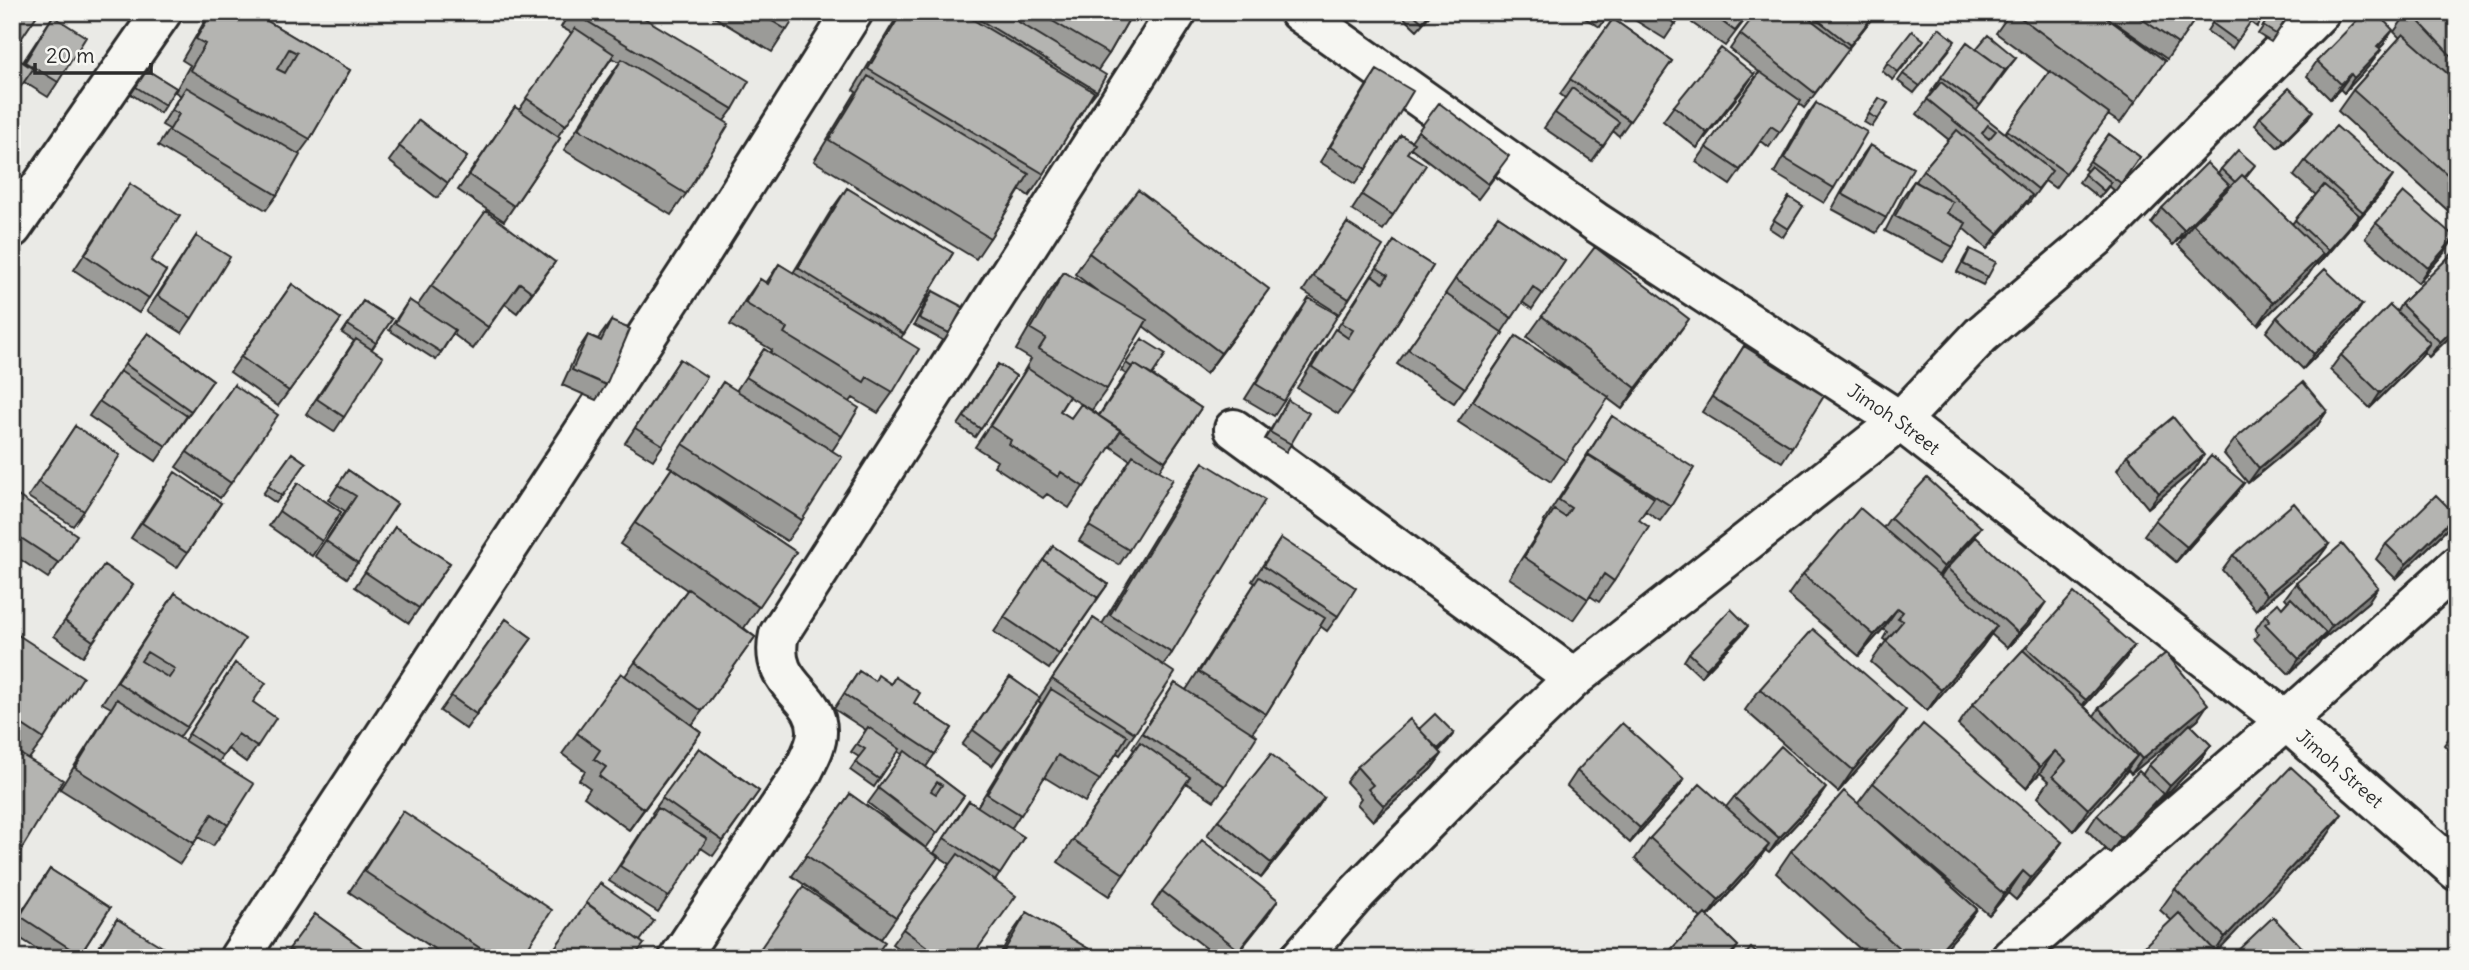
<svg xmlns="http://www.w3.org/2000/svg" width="2469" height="970" font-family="Delius,sans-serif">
<rect width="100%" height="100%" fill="#eaeae6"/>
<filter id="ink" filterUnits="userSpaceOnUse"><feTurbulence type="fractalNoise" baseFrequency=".0143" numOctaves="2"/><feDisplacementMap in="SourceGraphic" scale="14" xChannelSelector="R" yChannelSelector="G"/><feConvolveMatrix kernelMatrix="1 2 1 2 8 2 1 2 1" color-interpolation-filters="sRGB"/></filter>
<g filter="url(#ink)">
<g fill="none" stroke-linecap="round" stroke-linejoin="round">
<defs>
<g id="minor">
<path id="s1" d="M1299,12l298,211 303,198 386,300 171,150"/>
<path d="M12,228l150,-216"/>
<path d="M1234,429l340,249"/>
<path d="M239,958l460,-702 154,-244"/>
<path d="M679,958l123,-185c6,-13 15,-27 15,-41 1,-40 -50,-44 -38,-98l398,-622"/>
<path d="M1300,958l58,-66 115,-117 101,-97 326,-257 81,-86 118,-100 221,-223"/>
<path d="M2011,958l275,-237 171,-155"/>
</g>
</defs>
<use href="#minor" stroke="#2b2b2b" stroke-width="44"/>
<use href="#minor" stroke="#f6f6f2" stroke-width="38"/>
</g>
<path fill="#9b9b98" stroke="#2b2b2b" stroke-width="2" d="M12,12h27l-27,39z
M210,12h42l98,58 -40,69 -11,15 -22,41 -11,15 -108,-64 11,-17 -7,-4 18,-30 -5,-3 15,-27 -8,-5z
M570,12h64l99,97 -9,12 -38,73 -15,21 -107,-65 43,-70 13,-18 -8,-4 -54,78 2,2 -56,83 -46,-31 57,-83 4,3 53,-77 -11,-6z
M706,12h92l-26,40z
M900,12h233l-24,42 -11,16 -1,21 -11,14 -42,69 -15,22 -9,-6 -30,48 -14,21 -162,-98 42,-69 -3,-2z
M1398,12h35l-16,18z
M1574,12h36l-10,15z
M1622,12h61l-18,27z
M1700,12h51l-26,34 -33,-23z
M1808,12h69l-29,37 -10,15 -34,44 -5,-4 -30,43 -8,-6 -31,44 -34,-23 63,-90 -29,-23 10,-15 66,-18z
M2011,12h88l66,49 -45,62 -12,-8 -53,73 -10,-7 -17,23 -2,-1 -39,46 -24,-21 -10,19 -10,15 -58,-31 18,-35 11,-15h1l8,-11 26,-30 -32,-26 15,-21 -1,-1 36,-50 9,7 40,9 -40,53 29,22 44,-61 -53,-39z
M2106,12h94l-33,47 -63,-44z
M2219,12h48l-10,15 -7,-5 -18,27 -25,-18z
M2273,12h18l-20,30 -13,-8z
M2408,12h49v203l-2,2 -117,-106 15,-21 47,-52 -6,-6z
M53,16l5,66 -10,15 -24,-15 -1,-20z
M1613,19l59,42 -53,75 -6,-5 -21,30 -48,-33 21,-30 -5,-4z
M1924,40l-31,40 -11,-9 5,-8z
M2383,45l-4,4 -9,16 -26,28 -4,-4 -10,10 -23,-23 10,-15z
M1950,49l-36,44 -16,-12 5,-7z
M147,70l29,18 -16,25 -29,-19z
M1377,70l-11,99 -11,15 -35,-22 47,-77z
M1754,74l-57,74 -34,-27 11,-15z
M1879,98l9,5 -16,24 -8,-5z
M1816,103l18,85 -10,15 -50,-30 31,-55z
M2260,117l47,2 -29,29 -23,-23z
M419,120l48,37 -30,41 -48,-37z
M1418,131l81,40 -21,28 -67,-51 -4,5 -14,62 -10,15 -31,-20 49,-75 10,6z
M2109,134l31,23 -25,34 -6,-5 -10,12 -20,-16 8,-11 -3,-2z
M1870,145l16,73 -10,15 -44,-24 27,-49z
M2305,161l78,30 -31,36 -1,-1 -33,39 -2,-2 -8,12 -50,50 -80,-80 10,-15 -15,15 -22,-22 11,-15 56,-34 3,-5 34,-4 -10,13 47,46 24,-29 -22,-19z
M130,184l21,77 15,10 -27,42 -65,-43z
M847,188l106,65 -52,85 -8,54 -15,21 -25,-15 -3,4 -8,34 -10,15 -30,69 -15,21 -107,-67 116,78 -52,76 11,9 -63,88 9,7 -72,98 -45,-33 6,-9 -11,-8 6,-9 -23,-17 15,-21 48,-57 62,-86 -67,-46 52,-76 -4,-2 55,-84 13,9 28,-42 6,4 2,-3 -42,-25 15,-25 15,-21 6,4 13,-19 14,9 39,-64z
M1789,197l14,9 -20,31 -14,-9z
M1498,216l67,45 -33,48 -10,-7 -20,30 1,1 -49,70 -57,-39 49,-69 -1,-1z
M1347,223l2,76 -10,15 -36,-23z
M2376,223l69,29 -27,31 -53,-45z
M196,236l-4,82 -10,15 -35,-22z
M1394,241l39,25 -80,127 -15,21 -41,-26 23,-37 16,-21z
M1970,249l18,28 -5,8 -26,-13 8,-15z
M2457,249v81l-28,27 -5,-5 -5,7 -49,49 -40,-38 11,-15 56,-44 4,-7z
M1089,253l165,57 -48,64 -63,-48 -36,63 -15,21 -23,-13 -9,14 11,7 10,-14 18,11 27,-41 -5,-3 21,-32 10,36 49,33 -42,63 -30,79 -10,15 -40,-24 51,-81 -20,-14 -41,62 -22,-14 -4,4 -49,-32 3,-5 -22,-14 50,-76h-1l7,-12 -15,-9 33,-57 15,-21 33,19 -22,-17z
M555,262l-38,51 -12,-9 -32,45 -20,-15 -17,26 -47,-30 20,-30 8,6 14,-20z
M292,284l49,35 -63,87 -48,-34z
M933,291l16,42 -5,8 -30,-16 13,-26z
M1309,298l-25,103 -10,15 -29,-17 54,-86z
M363,301l29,18 -20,30 -28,68 -10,15 -28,-18 48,-73 -12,-8z
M2362,305l-10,15 -49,49 -37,-37 11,-15z
M1542,316l132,24 -52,69 -15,-11 -56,84 -93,-60 58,-86 66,43 -55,-42z
M611,321l-5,64 -10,15 -34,-15 16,-35 10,-15 10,4z
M148,333l65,47 -57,81 -67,-45 31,-45z
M1744,346l48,101 -10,15 -80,-50z
M680,359l-17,86 -10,15 -28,-17z
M998,364l18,12 -41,61 -17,-12z
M234,385l-3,98 -11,15 -44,-31z
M1288,400l3,44 -5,8 -21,-13z
M2327,411l-10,15 -69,57 -24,-29 11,-15z
M1612,416l59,90 -11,15 -15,-10 -6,9 -25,61 -15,21 -9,-6 -17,24 -64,-42 36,-56 -1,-1z
M75,426l9,85 -11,15 -45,-29z
M292,453l14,10 -30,40 -13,-9z
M2127,455l67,15 -46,38 -31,-38z
M1203,462l-31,191 -9,12 -28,68 -15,22 -3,-2 -32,49 -41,-25 -33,52 13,8 -29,44 -24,77h-60l-19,-14 58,-80 -16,-11 35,-52 8,6 64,-104 -3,-2 -46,65 -30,-21 48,-68 29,21 54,-80 9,6 86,-141z
M348,470l49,34 -50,74 -32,-22 30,-45 -17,-11z
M298,483l43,29 -29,44 -43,-30z
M2244,483l-11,15 -57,64 -32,-27 11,-15z
M164,487l57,16 -44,65 -46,-30z
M12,492l47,71 -11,15 -36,-24z
M2456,515l-11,16 -49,48 -20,-20 10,-15z
M1890,518l91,9 -42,49 2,1 6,-9 89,49 -29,31 -16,-14 -9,13 -55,64 -56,-49 15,-21 -3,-2 4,-7 -4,-3 -24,27 -71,-61 15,-21 80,-46z
M395,527l55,36 -41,60 -54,-36z
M1281,538l57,78 -11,15 -7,-5 -54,88 -14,19 -27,53 -11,15 -28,-18 -77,113 -51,-34 76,-112 -2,-2 43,-65 11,7 69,-107 -3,-2z
M2329,544l-11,15 -62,51 -34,-40 11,-15z
M1053,546l55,38 -59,85 -55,-37z
M104,565l29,20 -50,71 -29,-20z
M2296,583l72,19 -47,39 -5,7 -27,26 -35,-35 4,-5 -3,-4 10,-15 17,-7 6,-7 -3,-3z
M175,593l12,134 -8,11 5,3 51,-78 18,39 4,45 -11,15 -18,-13 -9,13 9,63 -15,21 -15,-9 -18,27 -120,-75 51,-81 -9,-5z
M506,619l26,19 -66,91 -26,-18z
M12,631l32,108 -15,20 -17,106z
M1743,633l-42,44 -17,-16 5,-8z
M2134,646l-10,15 -40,45 10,10 5,-8 99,11 -7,6 20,20 -11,15 -40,41 -2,-1 -6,9 -42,44 -23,-23 10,-15 45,-40 7,-10 31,-31 -49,40 -3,-4 -6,7 -49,54 -35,-34 11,-16 -9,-8 -14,15 -68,-63 15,-21 53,-57z
M859,671l15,10 17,3 4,-7 19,26 38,25 -26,39 38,29 -38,52 -58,-45 35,-48 -5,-4 -24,36 -24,-17 9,-13 -8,-5 15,-22 -32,-21z
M1760,689l131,43 -53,60 -93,-82z
M2457,727v32l-13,-14z
M1419,729l35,4 -6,8 -9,10 3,3 -11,15 -58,52 -16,-17 4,-6 -15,-16 11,-15z
M699,748l60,43 -46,65 -12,-8 -43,64 -49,-31 44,-67 -1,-1z
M1577,771l107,8 -10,15 -44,49 -63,-57z
M1873,783l189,59 -15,21 -31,37 -8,-7 -19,22 -110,-93 98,87 -15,21 -25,28h-67l-94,-85 15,-22 67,-48z
M850,794l88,63 -57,82 -89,-63z
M1734,797l82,6 -47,50 -4,-3 -11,16 -46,51 30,29 -8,12h-67l38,-40 -66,-59 15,-21 76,-31z
M1324,798l-10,15 -53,65 -54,-43 11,-15z
M403,811l118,147h-73l-99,-66z
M2327,836l-111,116 -45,-32 -11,-10 15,-21z
M50,869l60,39 -32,50h-27l-39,-25v-7z
M1162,891l106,24 -34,43h-15l-67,-52z
M1027,912l77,46h-106l14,-25z
M315,914l61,44h-93z
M117,919l59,39h-84z"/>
<path fill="#7e7e7c" stroke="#2b2b2b" stroke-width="2" d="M1876,12h1l-38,48 11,-15z
M2393,30l-10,15 -16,17 10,-15z
M2381,50l-11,15 -26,28 10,-15z
M1754,74l-10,15 -47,59 10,-15z
M2351,74l-11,15 -10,10 11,-15z
M2313,111l-6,8 -29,29 6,-8z
M2393,176l-10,15 -31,36 11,-15z
M2229,185l-11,15 -25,24 -5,6 -15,15 11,-15z
M2032,195l-11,15 -34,39 11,-15z
M2359,215l-11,15 -30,35 10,-15z
M2455,237l-10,15 -27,31 10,-15z
M2323,254l-15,21 -50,50 15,-22z
M555,262l-15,21 -23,30 15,-21z
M1269,289l-15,21 -48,64 15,-21z
M2362,305l-10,15 -49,49 11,-15z
M1689,319l-15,21 -52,69 14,-21z
M2457,326v4l-28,27 11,-15z
M2430,343l-11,16 -49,49 10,-15z
M2327,411l-10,15 -69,57 11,-15z
M2204,455l-10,15 -46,38 11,-15z
M2244,483l-11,15 -57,64 11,-15z
M2456,515l-11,16 -49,48 10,-15z
M1981,527l-11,15 -36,40 10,-15z
M2329,544l-11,15 -62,51 11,-15z
M2378,587l-10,15 -47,39 11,-15z
M2046,602l-10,15 -29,31 11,-15z
M1898,608l-15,21 -24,27 15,-21z
M1748,626l-5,7 -42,44 5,-8z
M1997,626l-15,21 -55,64 14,-21z
M2326,633l-10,15 -27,26 10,-15z
M2134,646l-10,15 -48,54 10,-15z
M2208,704l-10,15 -67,55 11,-15z
M1906,710l-15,22 -53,60 15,-22z
M701,732l-15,21 -57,77 15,-21z
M1454,733l-6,8 -17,17 6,-8z
M2211,745l-11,15 -40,41 10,-15z
M2055,751l-15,22 -14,15 14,-21z
M1442,754l-11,15 -58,52 11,-15z
M2137,756l-15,21 -49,54 15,-22z
M1684,779l-10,15 -44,49 10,-15z
M1826,788l-10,15 -47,50 10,-15z
M2163,794l-11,15 -42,44 11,-15z
M1324,798l-10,15 -53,65 10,-15z
M2342,814l-15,22 -116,122 14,-21z
M2062,842l-15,21 -31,37 15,-22z
M1769,845l-15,21 -50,55 15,-21z
M2023,871l-15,22 -19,22 15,-21z
M1278,900l-10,15 -35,43 6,-8z
M1977,909l-15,21 -25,28h-4z"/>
<path fill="#b4b4b1" stroke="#2b2b2b" stroke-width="2" fill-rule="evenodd" d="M12,12h27l-18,27 -9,-6z
M212,12h40l98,58 -40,69 -120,-69 15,-26 -9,-5zM289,49l8,4 -12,20 -8,-4z
M572,12h62l115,69 -16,28z
M757,12h41l-11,18z
M902,12h58l134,80 -50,82 -176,-105z
M967,12h35l104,63 -9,16z
M1037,12h96l-24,42z
M1411,12h21l-10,10z
M1593,12h17l-4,7z
M1657,12h26l-7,12z
M1709,12h41l-15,19z
M1757,12h44l48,37 -34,44 -75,-59z
M1808,12h68l-26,33z
M2013,12h86l66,49 -30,41z
M2132,12h68l-22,32z
M2219,12h27l8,5 -17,24 -25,-18z
M2252,12h15l-5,7z
M2273,12h18l-15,22 -13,-8z
M2365,12h11l17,18 -16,17 4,3 -27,28 -3,-4 -10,10 -24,-23z
M2410,12h47v50z
M53,16l33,21 -28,45 -33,-20z
M1613,19l59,42 -42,60 -60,-42z
M575,28l39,26 -48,71 -40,-27z
M1939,28l16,13 -35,45 -17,-12z
M1912,31l12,9 -26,32 -11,-9z
M2403,34l54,48v101l-104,-93z
M1988,35l28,23 -12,14 1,-2 -29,-21z
M1967,42l38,28 -25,35 -39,-28z
M1721,48l33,26 -47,59 -33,-27z
M12,55l21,14 -21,30z
M622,59l107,65 -43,70 -107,-65z
M147,70l29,18 -11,17 -29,-18z
M1377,70l36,21 -47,78 -36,-22z
M2050,71l59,43 -43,59 -59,-43z
M1760,72l41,29 -21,31 -9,-6 -31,44 -34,-23z
M868,76l161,98 -39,64 -161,-98z
M1941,82l111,89 -14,18 -111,-90zM1988,125l8,6 -7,8 -7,-6z
M186,87l114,68 -23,40 -108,-64 10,-17 -7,-4z
M1572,88l47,34 -16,24 -48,-33z
M2289,88l24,23 -29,29 -24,-23z
M1879,98l9,5 -10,16 -9,-5z
M1439,103l70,53 -21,28 -70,-53z
M1816,103l51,29 -33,56 -50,-30z
M515,107l45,31 -46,68 -45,-31z
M419,120l48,37 -19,26 -49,-37z
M2336,126l57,50 -30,36 -58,-51z
M1957,130l75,65 -34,39 -75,-64z
M2109,134l31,23 -19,26 -31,-22z
M1401,135l13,8 -7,10 19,12 -33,50 -31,-20z
M1870,145l43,23 -27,50 -44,-24z
M2238,150l17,15 -10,12 -3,-2 -7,7 -14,-13z
M2207,163l22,22 -45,45 -22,-22z
M2091,166l20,16 -7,9 -20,-17z
M2242,175l81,79 -50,49 -80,-79z
M1914,181l39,21 -6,11 19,10 -13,24 -58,-31z
M130,184l50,32 -29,45 15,10 -17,27 -64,-43z
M2324,185l35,30 -31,35 -33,-30z
M847,188l106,65 -49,81 -106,-66z
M1138,190l131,99 -48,64 -132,-100z
M2403,192l52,45 -27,31 -52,-45z
M1789,197l14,9 -15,23 -14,-9z
M486,211l69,51 -23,30 -12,-9 -32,44 -57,-41z
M1498,216l67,45 -22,33 -10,-7 -21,31 -57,-39z
M1347,223l36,23 -34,53 -36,-23z
M196,236l34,21 -38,61 -34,-22z
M1394,241l39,25 -80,127 -41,-26 23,-38 13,9 5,-8 -12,-7 31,-48 11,8 5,-8 -11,-7z
M1595,247l94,72 -53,69 -94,-72z
M1970,249l26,13 -8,15 -25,-13z
M2457,249v77l-17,16 -39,-38z
M779,264l140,85 -26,43 -26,-15 -3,5 -80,-49 3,-5 -42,-25 15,-24 8,5z
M2325,269l37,36 -48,49 -37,-37z
M1064,272l83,48 -40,69 -68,-40 7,-11 -15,-9z
M292,284l49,35 -52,72 -48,-34z
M933,291l30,16 -14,26 -30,-15z
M1446,294l57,39 -38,55 -57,-39z
M1309,298l29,17 -54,86 -28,-17z
M409,300l46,30 -14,22 -46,-29z
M363,301l29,18 -16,24 -28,-18z
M2390,305l40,38 -50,50 -39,-38z
M611,321l19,8 -24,56 -34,-15 16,-35 13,6z
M148,333l65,47 -22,31 -66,-47z
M1516,336l93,61 -43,64 -93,-60z
M356,339l27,18 -39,60 -27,-18z
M1142,339l24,15 -14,21 -18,-11 -2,3 -6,-4z
M1744,346l80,50 -32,51 -80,-50z
M764,349l95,59 -17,28 -96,-59z
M680,359l27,18 -44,68 -28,-17z
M998,364l18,12 -35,53 -17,-12z
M1134,364l67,44 -36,53 -66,-45z
M1027,368l42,28 -9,15 11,7 10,-14 40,26 -37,57 -23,-15 -3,5 -49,-33 2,-4 -21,-14z
M120,371l67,45 -21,30 -67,-45z
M723,382l119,75 -40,63 -119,-76z
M2303,382l24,29 -68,57 -24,-29z
M234,385l44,30 -47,68 -44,-31z
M1288,400l21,13 -18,31 -21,-12z
M1612,416l82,52 -23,38 -83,-52z
M2173,417l31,38 -45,38 -32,-38z
M75,426l45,29 -36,56 -46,-29z
M292,453l14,10 -24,33 -14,-10z
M1133,455l40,24 -44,71 -40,-24z
M1588,455l66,43 -15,22 10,7 -35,54 -10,-7 -16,25 -64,-42 30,-47 11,7 6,-9 -12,-8z
M2211,456l33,27 -57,64 -32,-27z
M1203,462l62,38 -93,153 -62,-38z
M672,468l124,84 -37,55 -124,-84z
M348,470l49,34 -39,59 -32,-22 30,-45 -18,-11z
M175,472l46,31 -34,50 -45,-30z
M1927,478l54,49 -37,40 -54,-49z
M298,483l43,29 -19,29 -43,-30z
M12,492l65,43 -18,28 -47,-31z
M2436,495l20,20 -50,49 -20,-20z
M2294,503l35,41 -62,51 -34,-40z
M1860,508l137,118 -56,64 -55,-49 17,-20 -5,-3 5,-6 -5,-4 -24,27 -71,-61z
M395,527l55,36 -31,45 -54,-36z
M1976,537l70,65 -28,31 -71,-65z
M1281,538l75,50 -18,28 -75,-50z
M2342,544l36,43 -46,39 -36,-43z
M1053,546l55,38 -12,16 2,-2 -55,-38 -1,2z
M1043,560l55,38 -39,56 -55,-37z
M104,565l29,20 -40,56 -28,-20z
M1259,577l66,41 -59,96 -67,-42z
M688,589l67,48 -53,74 -67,-49z
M175,593l70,46 -58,88 -70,-45zM147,652l28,17 -6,9 -28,-17z
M2074,593l60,53 -48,54 -60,-53z
M2291,598l35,35 -27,26 -34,-35 5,-4 -5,-5 13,-12 4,5z
M1731,609l17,17 -42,43 -17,-16z
M1093,618l82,55 -40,60 -83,-54z
M506,619l26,19 -56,76 -25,-18z
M1813,629l93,81 -53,60 -93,-81z
M12,631l71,46 -39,62 -32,-21z
M2023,650l114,106 -49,53 -35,-33 13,-15 -11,-10 -15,16 -67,-63z
M2166,653l42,51 -66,55 -43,-51z
M235,663l31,20 -13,19 23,16 -19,29 -19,-13 -15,22 -34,-22z
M859,671l16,10 3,-6 13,9 4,-7 25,16 -6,10 38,25 -17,26 -91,-60z
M621,673l80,59 -57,77 -45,-33 7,-9 -12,-8 6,-9 -23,-17z
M1010,677l30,21 -38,53 -29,-21z
M1175,683l82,53 -32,50 -83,-53z
M1051,689l76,47 -27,44 -42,-25 -37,60 -34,-21z
M117,699l137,85 -26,41 -16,-11 -18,29 -119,-75z
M1435,714l19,19 -16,16 -19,-20z
M1410,719l32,35 -58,52 -16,-17 5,-4 -16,-18z
M1622,723l62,56 -44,49 -63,-57z
M1923,724l139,118 -31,36 -8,-7 -19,23 -131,-111z
M2190,724l21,21 -41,41 -21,-21z
M868,727l32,22 -21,30 -24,-17 10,-13 -8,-5z
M1140,742l50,35 -66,97 -51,-34z
M1781,746l45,42 -47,50 -45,-41z
M699,748l60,43 -36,50 -61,-43z
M12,749l51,31 -51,85z
M905,751l59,45 -27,37 -59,-45zM937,782l5,3 -6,9 -5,-3z
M1271,754l53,44 -53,65 -53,-43z
M2291,767l51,47 -117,123 -50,-48z
M2139,771l24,23 -42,44 -24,-23z
M1700,784l69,61 -50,55 -69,-62z
M1844,791l133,118 -44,49h-23l-119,-107z
M850,794l88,63 -42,60 -90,-62z
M969,801l55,36 -24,37 -56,-36z
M658,808l49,31 -38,58 -49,-31z
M403,811l149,99 -31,48h-26l-131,-87z
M1202,840l76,60 -39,50 -77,-59z
M958,854l58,42 -45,62h-29l-39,-29z
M50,869l60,39 -30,47 -60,-39z
M600,883l54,38 -14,20 -54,-38z
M803,887l82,55 -11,16h-114l-4,-3z
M587,903l57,41 -11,14h-82l-2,-2z
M1027,912l77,46h-104z
M2179,913l43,45h-90z
M315,914l61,44h-74l-13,-9z
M1705,914l33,32 -11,12h-64z
M2273,917l39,41h-75l-3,-4z
M117,919l60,37 -1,2h-59l-17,-11z
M1751,948l11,10h-20z
M892,949l13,9h-18z
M1879,949l8,9h-17z"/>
</g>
<g text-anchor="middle" stroke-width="7" stroke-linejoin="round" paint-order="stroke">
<g font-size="19" fill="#2b2b2b" stroke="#f6f6f2">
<text dy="7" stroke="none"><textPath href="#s1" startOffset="721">Jimoh Street</textPath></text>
<text dy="7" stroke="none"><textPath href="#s1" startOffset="1288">Jimoh Street</textPath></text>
</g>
</g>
<rect width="2469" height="970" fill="none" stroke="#f6f6f2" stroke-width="42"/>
<rect x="21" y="21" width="2427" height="928" fill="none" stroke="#2b2b2b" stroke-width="2.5" filter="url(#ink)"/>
<path d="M35 63v10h116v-10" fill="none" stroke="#2b2b2b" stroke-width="3.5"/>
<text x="46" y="63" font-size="21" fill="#2b2b2b" stroke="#f6f6f2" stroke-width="5" paint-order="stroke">20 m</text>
</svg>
